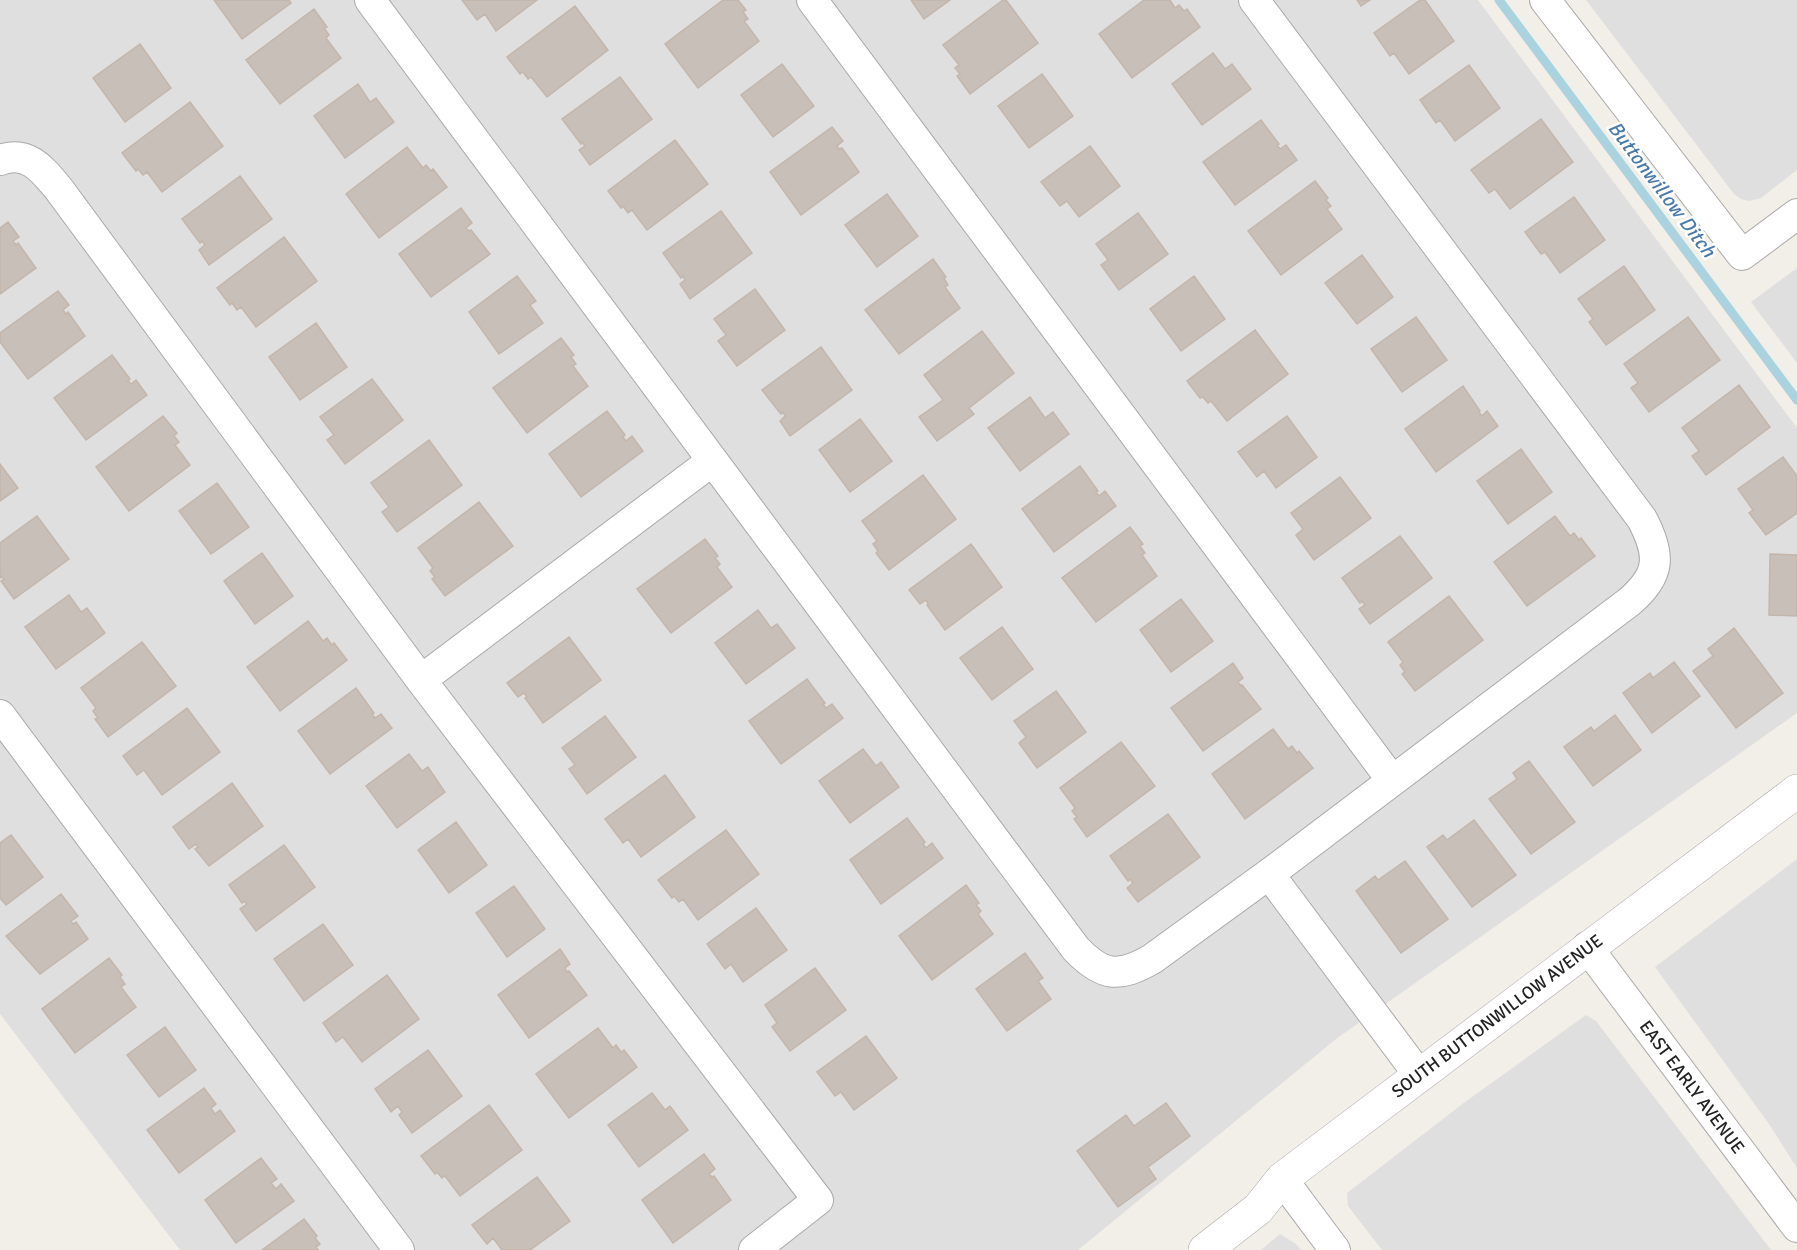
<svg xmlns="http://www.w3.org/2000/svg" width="1797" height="1250" font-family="Signika,sans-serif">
<rect width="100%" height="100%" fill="#f2efe9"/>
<path fill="#e0dfdf" d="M0,0h1478l319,428v285l-461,326 -258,211h-898l-180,-236z
M1586,0h211v170l-36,28 -12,3 -8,-2 -7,-5z
M1797,268v95l-46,-61z
M1797,859v309l-28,-44 -114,-157z
M1586,1015l10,6 175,229h-389l-34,-44 -1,-13 118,-91z
M1280,1234l16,10 5,6h-40z"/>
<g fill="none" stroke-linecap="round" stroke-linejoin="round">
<path stroke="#aad3df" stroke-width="9" d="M1499,0l298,400"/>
</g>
<path fill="#c7bfb8" stroke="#c4b6ab" stroke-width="1.5" d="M214,0h75l2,3 -49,36z
M462,0h75l-41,31 -11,-17 -8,6z
M723,0h15l8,10 -3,2 5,7 -4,2 15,20 -61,47 -33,-44z
M911,0h39l-26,19z
M1003,0h3l32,43 -68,51 -13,-18 3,-2 -5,-6 4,-3 -16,-20z
M1144,0h26l5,8 4,-3 5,6 3,-2 13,18 -68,51 -33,-44z
M1357,0h13l-9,6z
M1420,0h5l29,41 -45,33 -15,-21 -4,3 -16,-23z
M575,6l33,44 -61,47 -16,-20 -3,2 -5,-7 -3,2 -13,-17z
M314,9l13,18 -3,1 5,7 -3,3 15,20 -61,46 -34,-44z
M140,44l31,44 -46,34 -32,-44z
M1213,53l12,16 7,-5 19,25 -49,36 -30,-41z
M782,64l32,42 -41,31 -32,-42z
M1469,65l31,43 -45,33 -15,-21 -4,3 -16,-23z
M1042,74l31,42 -44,32 -31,-42z
M620,77l32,42 -62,46 -11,-15 6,-4 -3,-4 -1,2 -19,-25z
M358,84l12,18 6,-4 18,24 -49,36 -31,-42z
M190,102l33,44 -61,46 -15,-20 -4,3 -5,-6 -2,2 -14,-18z
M1541,119l32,43 -63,47 -15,-20 -6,4 -18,-23z
M1261,120l18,24 -2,1 3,4 6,-4 11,15 -62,45 -32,-43z
M832,127l11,14 -6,5 2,3 3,-1 17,24 -58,43 -31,-43z
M675,140l33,44 -61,46 -15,-20 -4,3 -5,-7 -2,2 -13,-17z
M1090,146l30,40 -41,31 -12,-16 -7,5 -19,-24z
M407,147l16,21 3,-3 5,6 2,-2 14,18 -68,51 -33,-44z
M240,176l32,43 -63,46 -10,-15 6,-5 -3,-4 -2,2 -18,-24z
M1315,181l13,17 -2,2 5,6 -4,3 15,20 -61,46 -33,-44z
M887,194l31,42 -41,31 -32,-42z
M1574,197l31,43 -45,33 -15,-21 -4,2 -16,-22z
M461,208l11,15 -6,5 3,3 2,-1 19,24 -59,43 -32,-43z
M721,211l31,42 -62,46 -10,-15 5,-4 -2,-4 -2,2 -18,-25z
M1138,213l30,41 -49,36 -18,-25 7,-5 -12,-16z
M8,222l11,15 -6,4 3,4 2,-2 18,25 -36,26v-66z
M284,237l33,44 -61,46 -15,-20 -4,3 -5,-7 -2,2 -13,-17z
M1362,255l31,42 -36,27 -32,-41z
M933,259l13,18 -2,1 4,7 -3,2 15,21 -61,46 -34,-44z
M1624,266l31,44 -49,35 -17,-23 4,-3 -15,-20z
M517,276l19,25 -6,4 13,18 -44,31 -30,-42z
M1194,276l31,43 -44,32 -31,-42z
M755,289l30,41 -48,36 -19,-25 8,-6 -12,-16z
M58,291l11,14 -6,5 3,4 2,-2 17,24 -57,43 -28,-37v-9z
M1416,317l31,43 -45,32 -31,-43z
M1688,317l32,43 -71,52 -18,-24 7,-5 -14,-19z
M316,323l31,44 -47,33 -31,-43z
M1255,330l33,44 -61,47 -16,-20 -3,2 -5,-6 -3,1 -13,-17z
M982,331l32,42 -45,35 5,6 -37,27 -18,-24 24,-17 -19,-25z
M561,338l13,17 -3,2 5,7 -3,2 15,20 -61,47 -34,-45z
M821,347l31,43 -62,46 -10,-15 5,-5 -2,-4 -2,2 -19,-24z
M112,355l18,24 -2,2 3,3 5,-4 11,15 -61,45 -32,-42z
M372,379l31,41 -58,44 -18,-24 7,-5 -14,-18z
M1739,385l31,42 -64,48 -14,-19 7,-5 -17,-23z
M1463,386l17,25 -1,1 3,4 5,-5 11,15 -62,46 -31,-43z
M1030,397l15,21 8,-6 16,22 -49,37 -32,-43z
M607,411l18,24 -2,2 3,4 6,-5 11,15 -62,46 -32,-43z
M163,416l14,17 -3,3 5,6 -4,3 15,20 -61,46 -33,-44z
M1287,416l30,41 -41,31 -12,-17 -7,6 -19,-25z
M860,419l32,42 -42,31 -31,-42z
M429,440l33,45 -65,47 -15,-20 7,-5 -18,-24z
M1521,449l31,43 -44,32 -31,-43z
M1783,457l14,19v37l-31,22 -17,-22 4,-3 -15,-21z
M0,464l18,24 -18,13z
M1080,466l18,25 -2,1 3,4 6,-5 11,15 -62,46 -32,-43z
M923,475l33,44 -67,51 -13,-17 2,-2 -5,-7 4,-3 -15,-20z
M1340,477l31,41 -57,42 -18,-25 7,-6 -12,-16z
M217,483l32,44 -38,27 -32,-43z
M479,502l34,44 -68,50 -13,-17 3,-2 -5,-6 3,-3 -15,-20z
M37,516l32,43 -55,40 -13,-18 3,-2 -2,-3 -2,2v-35z
M1555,516l15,20 4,-3 5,7 2,-2 14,18 -68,50 -33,-44z
M1130,527l13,17 -3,2 5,7 -3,2 15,21 -61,46 -34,-44z
M1400,536l32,42 -62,46 -11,-15 6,-4 -3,-4 -2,2 -18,-25z
M705,539l13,17 -3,2 5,6 -3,3 15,20 -61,46 -34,-44z
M971,544l31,43 -57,43 -18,-25 1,-1 -2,-4 -6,4 -11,-14z
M262,553l31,43 -38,28 -31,-43z
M1770,554l27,1v61l-28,-1z
M69,595l12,17 6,-4 18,25 -49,36 -31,-42z
M1449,596l34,44 -68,51 -13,-17 3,-2 -5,-7 3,-3 -15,-20z
M1181,599l32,42 -42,31 -31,-42z
M758,610l13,18 6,-4 18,24 -49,36 -31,-41z
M308,621l15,20 4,-3 5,7 2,-2 13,17 -67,51 -33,-44z
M1002,627l31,42 -41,31 -32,-42z
M1734,628l49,65 -47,35 -43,-57 20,-15 -5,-7z
M569,637l32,43 -58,43 -18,-25 2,-1 -3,-4 -6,4 -11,-14z
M142,642l34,44 -68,51 -13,-18 3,-1 -5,-7 3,-3 -15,-20z
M1674,662l26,34 -48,37 -29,-40 27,-20 3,5z
M1233,663l10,15 -5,4 3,4 1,-1 19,24 -58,42 -32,-43z
M807,679l18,24 -2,1 3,4 6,-4 11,14 -62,46 -32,-43z
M356,688l18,25 -2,1 3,4 6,-4 11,14 -62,46 -32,-43z
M1056,691l30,41 -49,36 -18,-25 7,-6 -12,-16z
M187,708l33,44 -58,43 -18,-25 -7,5 -14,-19z
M1615,715l26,35 -48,36 -29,-39 27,-20 3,4z
M605,716l31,41 -49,37 -18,-25 6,-4 -13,-17z
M1273,729l15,20 4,-3 5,7 2,-2 14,17 -68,51 -33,-45z
M1121,742l34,44 -68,51 -13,-18 3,-2 -5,-6 3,-3 -15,-20z
M863,749l13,17 5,-4 18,25 -49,36 -31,-42z
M409,754l13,17 6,-4 17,25 -48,36 -31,-42z
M1529,761l46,61 -44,32 -42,-55 28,-20 -4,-6z
M665,775l30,42 -54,40 -13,-18 -5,4 -18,-24z
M232,783l31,43 -54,40 -14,-17 3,-2 -2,-3 -7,5 -16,-22z
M1168,814l32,43 -62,45 -11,-14 6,-5 -3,-4 -2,2 -18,-25z
M907,818l18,24 -2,2 3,4 6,-5 11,15 -62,46 -31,-44z
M1474,820l42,55 -44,32 -45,-60 16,-12 4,5z
M456,822l31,43 -38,28 -31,-43z
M726,830l33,44 -61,46 -15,-21 -4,3 -5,-6 -2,2 -14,-18z
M11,835l32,42 -37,28 -6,-7v-55z
M284,845l31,42 -59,44 -16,-22 7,-5 -3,-3 -2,2 -13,-18z
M1405,861l43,58 -47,34 -45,-62 19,-15 3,4z
M966,885l13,18 -3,2 5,6 -3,3 15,20 -61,46 -33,-44z
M514,886l31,43 -38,28 -31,-44z
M61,894l17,22 -7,5 2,3 3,-2 12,17 -48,35 -34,-38z
M756,908l31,42 -44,32 -12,-18 -6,5 -18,-25z
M323,924l30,41 -49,36 -30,-42z
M560,949l10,15 -5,4 2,4 2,-1 18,24 -58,43 -31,-43z
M1025,953l18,25 -5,3 13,18 -44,32 -31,-42z
M109,958l13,17 -2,2 5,7 -4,3 15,20 -61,46 -33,-44z
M815,968l31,42 -56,41 -18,-24 5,-4 -12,-18z
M387,975l32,44 -57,43 -19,-25 -7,5 -13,-19z
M165,1027l31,43 -37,27 -32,-42z
M598,1028l15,20 3,-3 5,7 3,-2 13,17 -68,51 -33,-44z
M866,1036l31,42 -43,32 -13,-18 -6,4 -18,-24z
M428,1050l34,46 -50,37 -13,-18 3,-3 -4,-6 -7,6 -16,-23z
M204,1088l12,16 -5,4 4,6 5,-4 15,21 -56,42 -32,-43z
M652,1093l13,17 5,-4 18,24 -49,37 -31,-42z
M1166,1103l24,33 -42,31 8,12 -38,28 -41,-56 49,-36 8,11z
M489,1105l33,45 -62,46 -15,-20 -3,2 -5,-6 -2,2 -14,-18z
M704,1154l11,15 -6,5 3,3 2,-1 17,24 -58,43 -31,-43z
M261,1158l16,21 -6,4 5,6 5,-5 13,17 -58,42 -31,-43z
M537,1177l33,44 -40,29h-28l-9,-12 -6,6 -15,-19z
M304,1219l13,17 -2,2 5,6 -4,3 2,3h-56z"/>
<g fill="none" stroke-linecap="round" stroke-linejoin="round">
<defs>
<path id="minor" d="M370,0l706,949c27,28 43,29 76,10l117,-85 360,-272c32,-27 32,-47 13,-83l-388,-519
M812,0l579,779
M1545,0l197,255 55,-41
M0,160c28,-10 42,9 58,28l363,492 397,520 -64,50
M421,680l291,-219
M0,715l399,535
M1269,874l150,201
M1587,947l210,280
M1282,1179l53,71"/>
<path id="tertiary" d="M1205,1250l53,-41 24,-30 515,-388"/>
</defs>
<use href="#minor" stroke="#a9a9a9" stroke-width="32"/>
<use href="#tertiary" stroke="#a9a9a9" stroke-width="34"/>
<use href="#minor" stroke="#fff" stroke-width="30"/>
<use href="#tertiary" stroke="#fff" stroke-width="33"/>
</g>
<g text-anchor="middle" stroke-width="5" stroke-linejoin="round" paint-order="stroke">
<g font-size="18" fill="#222" stroke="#fff">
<text transform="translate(1497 1016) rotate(-37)" y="6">SOUTH BUTTONWILLOW AVENUE</text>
<text transform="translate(1692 1087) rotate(53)" y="6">EAST EARLY AVENUE</text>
</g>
<g font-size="20" font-style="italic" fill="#4a7aab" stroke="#fff">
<text transform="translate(1662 189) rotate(53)" y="7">Buttonwillow Ditch</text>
</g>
</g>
</svg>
